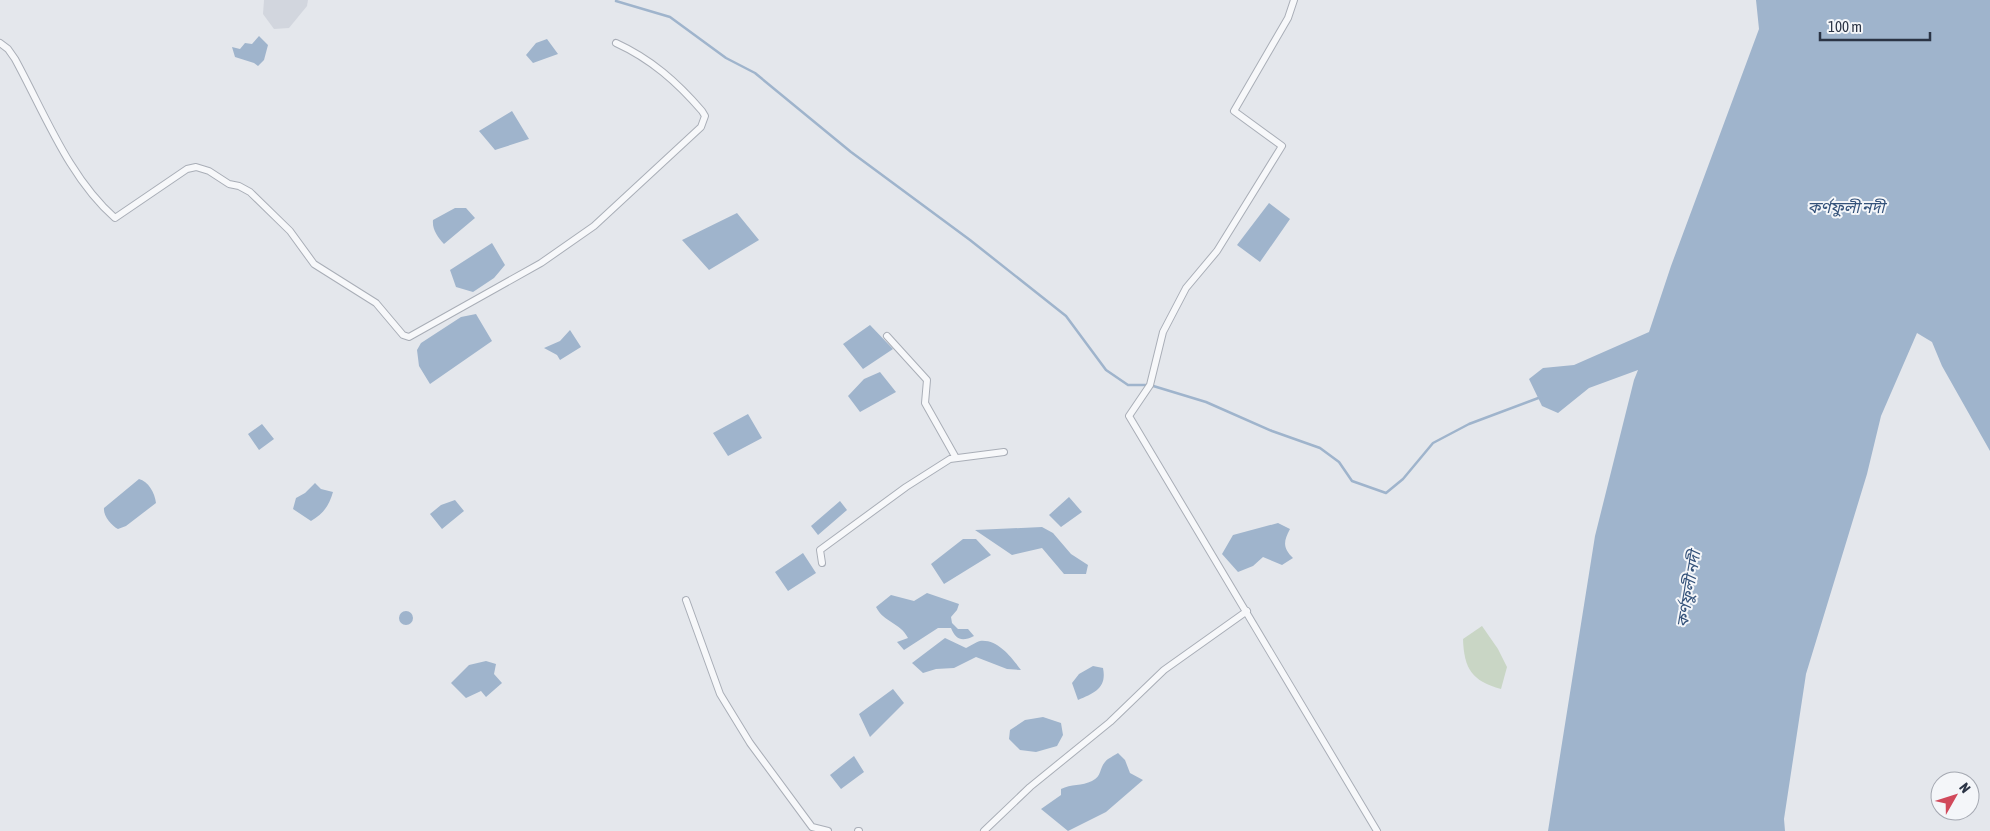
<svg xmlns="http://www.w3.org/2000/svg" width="1990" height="831" font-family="'Asap Condensed','Noto Sans Bengali',sans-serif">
<rect width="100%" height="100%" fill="#e4e7ec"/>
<path fill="#d2d6de" d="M264,0h44l-1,6 -18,22 -15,1 -11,-15z"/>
<path fill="#c9d6c5" d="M1482,626l16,23 9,18 -6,22c-29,-8 -37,-20 -38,-50z"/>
<path fill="#9fb4cc" d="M1756,0h234v451l-48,-85 -10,-24 -15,-9 -36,83 -14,58 -61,200 -22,145 1,12h-237l47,-295 39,-156 4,-10 -49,18 -31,25 -16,-7 -13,-27 14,-11 31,-3 75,-33 22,-66 88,-237z
M259,36l9,9 -4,15 -6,6 -4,-3 -19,-6 -3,-10 8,2 5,-6 7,1z
M547,39l11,15 -25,9 -7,-8 10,-12z
M512,111l17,28 -34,11 -16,-19z
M1269,203l21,16 -30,43 -23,-17z
M455,208h11l9,10 -31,26c-6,-7 -12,-14 -11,-24z
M737,213l22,27 -50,30 -27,-30z
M492,243l13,22 -11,13 -21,14 -17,-5 -6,-17z
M476,314l16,27 -62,43 -11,-18 -2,-16 4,-7 40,-26z
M870,325l23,24 -30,20 -20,-25z
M570,330l11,17 -21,13 -3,-5 -13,-7 16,-7z
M880,372l16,20 -36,20 -12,-16 16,-17z
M748,414l14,24 -34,18 -15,-23z
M262,424l12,15 -15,11 -11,-16z
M139,479c9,2 16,14 17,24l-30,23 -8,3c-6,-3 -15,-13 -14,-21z
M315,483l6,6 12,3c-4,14 -10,22 -22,29l-18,-12 3,-11 9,-5z
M1069,497l13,15 -21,15 -12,-12z
M455,500l9,11 -22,18 -12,-15 11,-9z
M840,501l7,9 -29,25 -7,-9z
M1278,523l12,6c-7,13 -7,19 3,29l-11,7 -19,-8 -10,9 -15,6 -16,-18 11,-19z
M1042,527l11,6 18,21 17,11 -2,9h-22l-22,-26 -30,7 -37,-25z
M963,539h13l15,16 -47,29 -13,-20z
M803,553l13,20 -28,18 -13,-19z
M927,593l32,11 -2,6 -6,7 1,6 6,6h10l6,7c-12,6 -18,4 -23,-8h-13l-34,22 -7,-8 11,-4c-8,-16 -24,-15 -32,-31l15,-12 23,6z
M399 618a7 7 0 1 1 14 0a7 7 0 1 1-14 0Z
M945,638l21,10c4,-2 10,-6 14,-7 18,-2 32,17 41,29l-14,-1 -31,-12 -22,11 -18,1 -13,4 -11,-10z
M486,661l10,3 -2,10 8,9 -16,14 -5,-6 -15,7 -15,-15 18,-18z
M1093,666l10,2c4,20 -8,25 -25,32l-6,-17 7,-9z
M893,689l11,14 -34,34 -11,-23z
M1043,717l18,6 2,12 -6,11 -21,6 -16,-2 -11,-11 1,-9 15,-10z
M1118,753l7,7 5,13 13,7 -37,32 -38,19 -27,-22 20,-14v-6c10,-5 21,-3 31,-8 10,-5 7,-12 13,-19 3,-4 9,-6 13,-9z
M854,756l10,16 -23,17 -11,-14z"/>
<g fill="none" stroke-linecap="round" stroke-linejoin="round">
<path stroke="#9fb4cc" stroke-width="2.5" d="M616,1l54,16 56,41 29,15 96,79 119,88 96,76 40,54 22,15h22l56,17 66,29 48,17 19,14 13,19 34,12 17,-14 30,-36 36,-19 72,-27"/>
<defs>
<path id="minor" d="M1294,0l-6,18 -54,93 48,35 -65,105 -31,37 -23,44 -13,53 -21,31 248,415
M0,43l8,6 7,10c29,53 54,119 100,159l72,-49 9,-2 13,4 20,13 10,2 11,6 40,39 24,33 62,39 27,32 6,2 132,-74 53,-37 107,-99 4,-11 -3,-5c-25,-29 -51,-52 -86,-68
M887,336l40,44 -2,23 31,55
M822,563l-2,-13 86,-63 44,-28 54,-7
M686,600l34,94 30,49 62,84 16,4
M858,831h1
M984,831l46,-44 80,-65 54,-52 83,-59"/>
</defs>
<use href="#minor" stroke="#a9aeb7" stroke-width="8"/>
<use href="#minor" stroke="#f7f8fa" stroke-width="6"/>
</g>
<g text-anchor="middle" stroke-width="4" stroke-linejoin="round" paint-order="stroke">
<g font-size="16" font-style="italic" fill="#34527a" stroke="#f4f6f9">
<text x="1846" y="213">কর্ণফুলী নদী</text>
<text transform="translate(1688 589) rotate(-80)" y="6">কর্ণফুলী নদী</text>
</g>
</g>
<g transform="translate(1955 796) rotate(51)"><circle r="24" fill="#f4f6f9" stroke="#a4a8b1"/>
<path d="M0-4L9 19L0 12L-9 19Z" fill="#d1495b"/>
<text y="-8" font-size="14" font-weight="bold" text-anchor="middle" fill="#2b3445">N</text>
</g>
<path d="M1820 32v8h110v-8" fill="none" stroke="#2b3445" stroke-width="2.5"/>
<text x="1828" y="32" font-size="15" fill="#2b3445" stroke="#f4f6f9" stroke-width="4" paint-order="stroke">100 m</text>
</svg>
